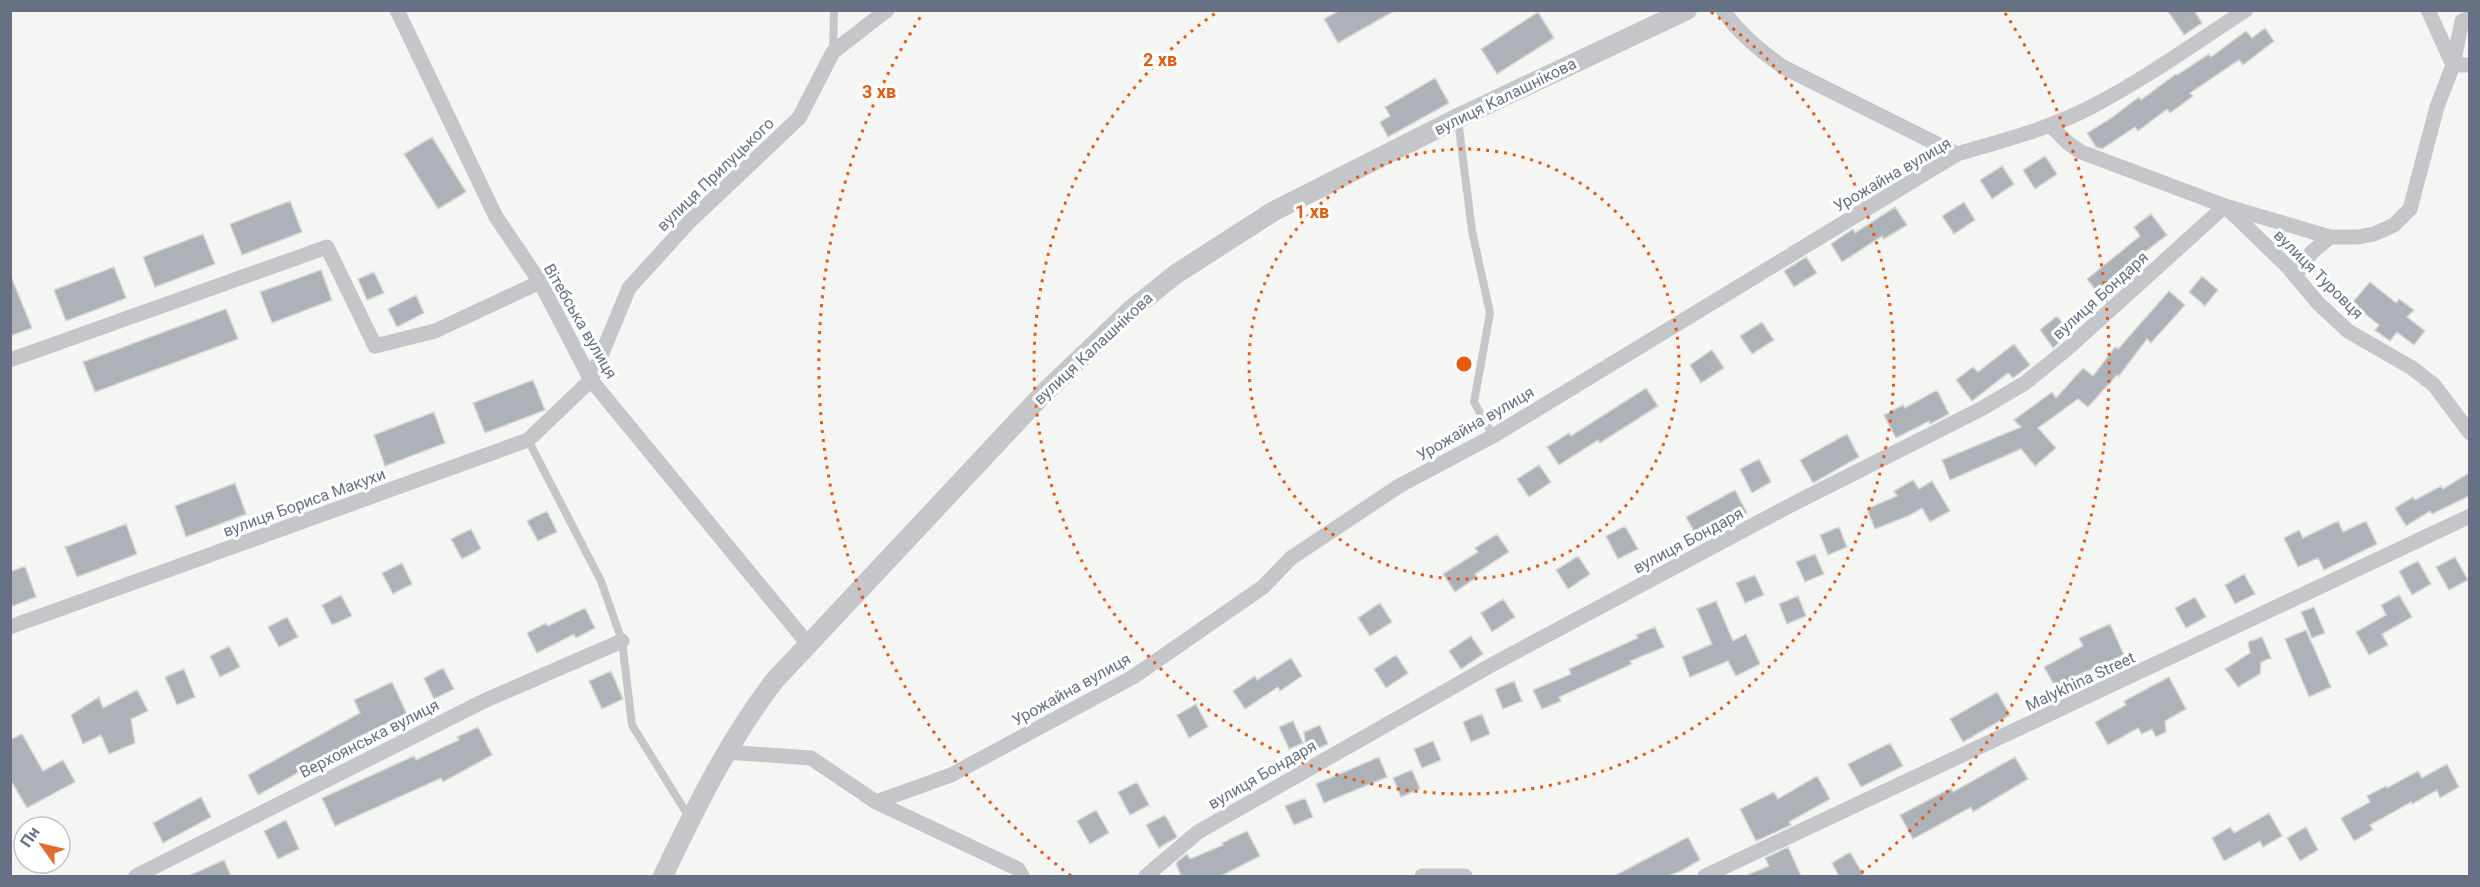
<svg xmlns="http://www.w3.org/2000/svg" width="2480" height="887" font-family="Roboto,sans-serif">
<rect width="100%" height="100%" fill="#f5f6f3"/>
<path fill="#acb2b8" stroke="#d7d7d5" stroke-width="1.5" d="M1340,10h56l-58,33 -14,-24z
M2167,10h27l8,13 -18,12z
M1538,12l16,26 -57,36 -16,-25z
M2265,28l9,13 -31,24 -4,-5 -49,33 3,3 -23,17 -3,-4 -29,22 -3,-4 -33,22 -6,-2 -9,-14 23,-14 29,-22 2,3 35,-26 1,1 32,-21 2,3 35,-26 6,7z
M1435,78l14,25 -61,34 -8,-15 10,-6 -5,-9z
M432,137l34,55 -28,17 -34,-55z
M2045,156l12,18 -22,15 -12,-19z
M2002,166l12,18 -22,15 -12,-19z
M290,201l12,31 -60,23 -12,-31z
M1964,202l11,18 -21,14 -12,-18z
M1895,207l12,18 -23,14 -2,-3 -40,26 -11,-18 22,-15 2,4z
M2151,214l16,21 -29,22 6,9 -41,34 -16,-21 53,-43 -6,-9z
M203,234l12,30 -60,23 -12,-30z
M1806,257l11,16 -23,14 -10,-16z
M114,267l12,31 -60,23 -12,-31z
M321,270l11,30 -60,23 -12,-31z
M374,272l10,21 -17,7 -9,-21z
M10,274l22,54 -22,8z
M2202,276l16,14 -13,16 -16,-14z
M2370,282l26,21 3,-4 15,11 -7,7 18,14 -11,14 -17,-13 -7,9 -15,-11 4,-5 -27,-22z
M2169,291l16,14 -34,38 -4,-4 -28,37 -2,-1 -29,32 -10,-8 -40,29 18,20 -21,18 -14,-17 -71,31 -8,-20 79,-33 -7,-7 38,-28 4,6 27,-30 10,8 22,-29 3,2z
M416,295l8,18 -27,14 -9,-18z
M226,309l12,30 -143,53 -12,-30z
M2057,316l13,17 -17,15 -13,-18z
M1762,322l12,18 -22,14 -12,-18z
M2014,344l16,21 -17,13 -5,-5 -36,28 -16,-21 17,-13 5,5z
M1712,350l12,18 -23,15 -11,-18z
M533,380l12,30 -60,23 -12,-30z
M1646,388l12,18 -58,37 -2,-3 -39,25 -12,-18 22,-14 2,3z
M1937,390l12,24 -19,10 -1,-3 -33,17 -12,-23 19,-10 2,3z
M434,412l11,31 -60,23 -11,-31z
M1847,434l12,23 -46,26 -13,-23z
M1759,459l12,23 -19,11 -12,-24z
M1539,465l12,17 -22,15 -12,-18z
M2469,473v23l-37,18 -2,-3 -24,15 -11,-18 18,-11 2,3 26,-14 2,3z
M1913,480l6,9 13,-8 18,30 -20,11 -8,-14 -14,8 -33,13 -8,-20 30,-13 -3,-5z
M235,483l11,31 -60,23 -11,-31z
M1735,490l12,23 -48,27 -13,-23z
M547,511l10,21 -19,9 -11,-20z
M2338,521l5,11 23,-11 11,23 -53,26 -6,-12 -20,9 -14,-29 15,-8 4,8z
M126,524l11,30 -60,23 -12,-30z
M1625,526l13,23 -20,10 -12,-23z
M1839,527l8,20 -19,8 -8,-20z
M471,529l10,20 -19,10 -11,-20z
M1497,534l12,18 -34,22 2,3 -22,15 -12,-18 35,-22 -3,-4z
M1815,554l9,20 -19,8 -9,-20z
M1578,556l12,18 -22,15 -12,-19z
M2455,557l13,23 -19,10 -13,-23z
M2418,561l13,23 -19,11 -13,-24z
M402,563l10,21 -19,10 -11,-21z
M25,566l11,31 -26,10v-35z
M2244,574l11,20 -20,10 -10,-19z
M1755,575l9,20 -19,8 -9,-20z
M341,595l11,21 -20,9 -10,-20z
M2399,595l13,22 -30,17 6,11 -19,10 -13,-23 30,-17 -5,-10z
M1798,596l8,20 -19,8 -8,-20z
M2195,597l11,20 -20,11 -11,-20z
M1503,599l12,18 -23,15 -11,-19z
M1716,601l17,40 13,-7 14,30 -24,12 -8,-15 -38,16 -8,-20 30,-13 -15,-35z
M1380,603l12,19 -22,14 -12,-18z
M2314,607l11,26 -13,5 -11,-26z
M585,608l10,20 -19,10 -2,-4 -37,19 -10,-20 19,-10 2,3z
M287,617l11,20 -19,10 -11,-20z
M2110,624l14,31 -50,22 2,2 -19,11 -13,-23 39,-21 -4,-8z
M1655,627l9,20 -34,14 2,3 -73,33 2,4 -19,8 -9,-19 38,-16 -2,-5 69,-31 -2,-3z
M2306,630l25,57 -22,10 -24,-58z
M1471,636l12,18 -22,15 -12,-18z
M2262,637l9,21 -10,4 -1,12 -22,13 -13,-18 25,-16 -2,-11z
M229,646l11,21 -20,10 -10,-21z
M1396,655l12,18 -22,15 -12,-19z
M1291,658l11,18 -22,15 -2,-4 -33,22 -12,-18 22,-15 2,4z
M443,668l11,21 -20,10 -10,-21z
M184,669l11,28 -18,8 -12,-28z
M611,671l12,28 -21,10 -13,-28z
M2169,677l17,32 -21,12 1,11 -10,5 -4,-8 -10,5 -4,-6 -30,17 -13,-23 31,-17 -2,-4z
M1514,681l8,20 -19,8 -8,-20z
M392,682l15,32 -55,26 1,2 -95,53 -10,-20 112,-62 -6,-13z
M137,690l11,21 -17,8 4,24 -26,11 -8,-19 -18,9 -12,-29 28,-18 4,11z
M1997,692l13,23 -47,27 -13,-23z
M1196,704l12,23 -19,11 -12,-23z
M1482,714l8,20 -19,8 -8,-20z
M1293,721l10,22 -14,6 -10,-22z
M1320,725l8,19 -21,9 -3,-21z
M478,727l14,28 -49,27 -2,-4 -106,48 -13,-28 92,-42 2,4 43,-20 -2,-3z
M22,734l21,37 20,-11 12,22 -48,26 -17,-29v-39z
M1433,741l8,19 -19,8 -8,-19z
M1890,743l13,23 -42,21 -13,-23z
M1379,757l8,20 -63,26 -8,-19z
M2015,757l13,22 -55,33 -2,-5 -58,32 -13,-24 51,-27 2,4z
M2447,764l12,23 -19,11 -3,-8 -25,14 -1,-2 -41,23 3,5 -19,11 -13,-23 29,-16 -3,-6 19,-10 1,2 31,-17 4,7z
M1412,770l8,19 -19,8 -8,-19z
M1817,776l13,23 -41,23 2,3 -35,16 -16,-32 34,-17 4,7z
M1137,782l12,23 -19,10 -12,-23z
M201,797l10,20 -48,26 -10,-20z
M1305,798l8,19 -19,8 -9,-19z
M1096,810l13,23 -19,11 -13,-23z
M2269,813l13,23 -19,11 -3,-6 -36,20 -12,-23 18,-11 4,6z
M1165,815l12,22 -18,11 -13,-23z
M286,820l13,29 -21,10 -14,-28z
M2306,827l12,23 -18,11 -13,-23z
M1247,831l13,25 -39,20h-40l-5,-13 11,-9 3,5 33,-14 -1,-2z
M1688,837l12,23 -19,11 -13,5h-54z
M1788,847l13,29h-56l24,-10 -4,-8z
M1850,852l14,24h-25l-7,-13z
M224,860l7,16h-43z"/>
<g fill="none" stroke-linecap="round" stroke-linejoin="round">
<path stroke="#c4c6ca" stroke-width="8" d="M833,51l1,-41
M1458,120l14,111 18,82 -16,89 19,34
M528,440l73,141 21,60 10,84 57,92"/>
<path stroke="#c4c6ca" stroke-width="15" d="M397,10l99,207 44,65 51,98 217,264
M1723,10c16,24 38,41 60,57l174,87
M2428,10l25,55h17
M2050,125l18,18 13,9 144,54 105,31h28l16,-3 20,-9 16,-16 27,-102 16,-42 9,-44 8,-3
M2295,276l17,-24 18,-15
M10,360l317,-113 48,99 60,-15 105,-49
M10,627l518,-187 63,-60 38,-92 61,-67 109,-103 34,-66 54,-42
M725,752l86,6 65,44 75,-27 182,-98 130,-90 28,-29 108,-72 94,-50 464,-282c45,-13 92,-25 134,-47 54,-28 104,-64 155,-97
M876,802l142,67 4,7
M136,876l350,-176 136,-59
M1146,876l52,-44 297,-169 296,-158 190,-96 44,-26 42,-34 158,-143 62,60 31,37 30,28 64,37 22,17 36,48
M1422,876h43
M1705,876l765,-360"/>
<path stroke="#c4c6ca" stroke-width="20" d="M663,876c33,-69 65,-135 112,-196l269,-287 88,-84 44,-35 98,-63 184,-93 229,-108"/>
</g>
<g fill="none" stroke="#e8590c" stroke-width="3" stroke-dasharray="3 6">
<circle cx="1464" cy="364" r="215"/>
<path d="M1711 12A430 430 0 1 1 1217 12"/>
<path d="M1071 876A645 645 0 0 1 923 13M2005 13A645 645 0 0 1 1857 876"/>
</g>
<g text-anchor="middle" stroke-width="6" stroke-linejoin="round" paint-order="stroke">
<g font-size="16" fill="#667283" stroke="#fff">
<text transform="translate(1505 96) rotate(-26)" y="6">вулиця Калашнікова</text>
<text transform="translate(715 174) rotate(-44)" y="6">вулиця Прилуцького</text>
<text transform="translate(1892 174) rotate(-30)" y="6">Урожайна вулиця</text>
<text transform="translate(2319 274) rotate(45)" y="6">вулиця Туровця</text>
<text transform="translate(2100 295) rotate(-42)" y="6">вулиця Бондаря</text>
<text transform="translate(581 321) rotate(60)" y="6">Вітебська вулиця</text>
<text transform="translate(1093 348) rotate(-43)" y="6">вулиця Калашнікова</text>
<text transform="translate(1475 423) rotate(-30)" y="6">Урожайна вулиця</text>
<text transform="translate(304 502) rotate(-20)" y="6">вулиця Бориса Макухи</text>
<text transform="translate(1688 540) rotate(-28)" y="6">вулиця Бондаря</text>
<text transform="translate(2080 681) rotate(-25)" y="6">Malykhina Street</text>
<text transform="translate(1071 689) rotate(-29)" y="6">Урожайна вулиця</text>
<text transform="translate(369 738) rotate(-27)" y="6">Верхоянська вулиця</text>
<text transform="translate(1262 774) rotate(-30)" y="6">вулиця Бондаря</text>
</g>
</g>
<circle cx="1464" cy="364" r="9" fill="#e8590c" stroke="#fff" stroke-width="3"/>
<g font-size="18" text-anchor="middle" font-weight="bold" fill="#e8590c" stroke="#fff" stroke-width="6" stroke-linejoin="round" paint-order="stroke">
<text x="1160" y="66">2 хв</text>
<text x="879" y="98">3 хв</text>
<text x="1312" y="218">1 хв</text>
</g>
<rect width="2480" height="887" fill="none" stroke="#667283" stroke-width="24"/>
<g transform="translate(42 845) rotate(304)"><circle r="28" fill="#ffffff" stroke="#c2c7cd" stroke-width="1.5"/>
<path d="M0-4.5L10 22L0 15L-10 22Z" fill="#dd6e2b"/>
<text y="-9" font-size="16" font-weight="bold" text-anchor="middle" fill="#667283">Пн</text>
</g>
</svg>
